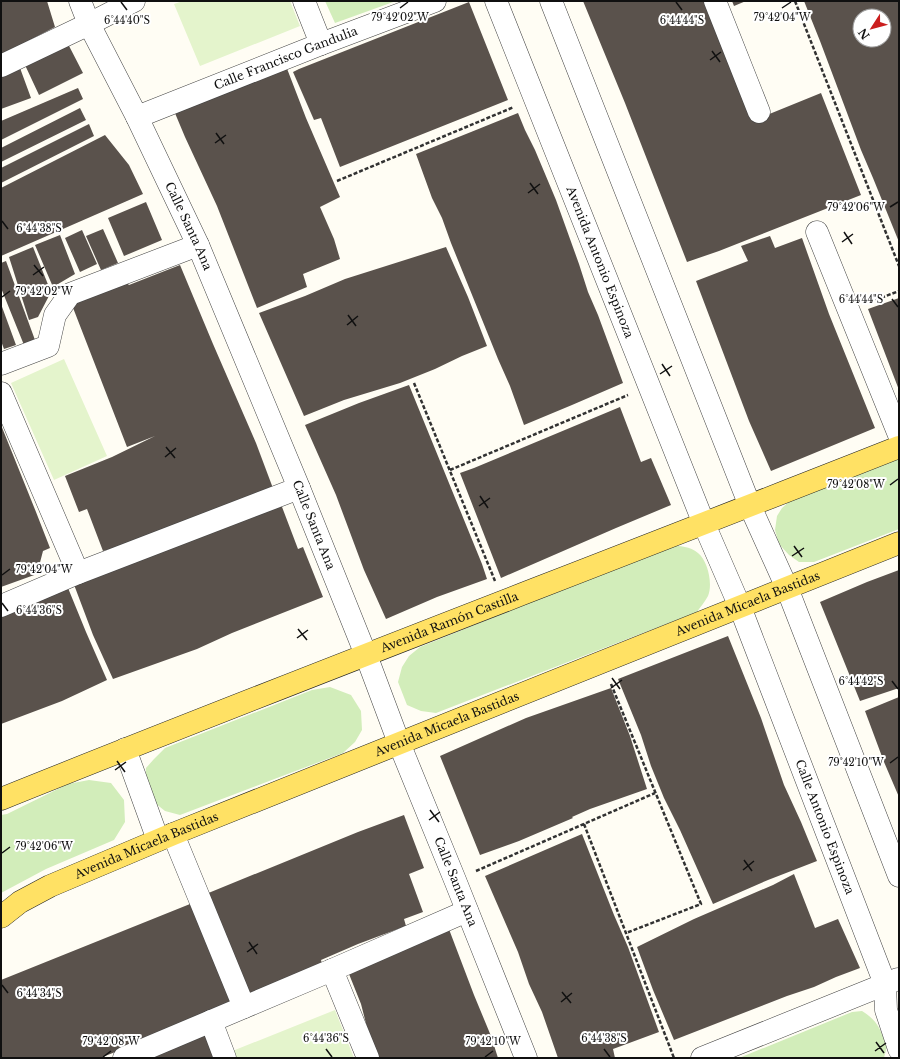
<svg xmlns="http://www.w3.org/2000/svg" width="900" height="1059" font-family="'Libre Baskerville',serif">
<rect width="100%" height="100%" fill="#fffdf4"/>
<path fill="#d2edba" d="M325,1h71l-61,22z
M899,457v72l-85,33h-15l-10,-7 -10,-11 -4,-14 2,-14 5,-8 9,-8z
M671,546c9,0 19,0 27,7 10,8 15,31 10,43 -3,6 -8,11 -11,16l-261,101 -15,-2 -14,-6 -9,-23 4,-15 7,-11 11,-9z
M330,687l21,8 10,16 1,19 -7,12 -12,11 -163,62 -15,-4 -10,-8 -10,-15 1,-20 8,-9 11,-11 147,-58z
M89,780l22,3 13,17 1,22 -11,18 -68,29 -45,24v-78l6,-1 61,-30z
M862,1011c16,10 18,18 25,35l-3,12h-145l113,-46z"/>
<path fill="#e4f4cc" d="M183,1h107l10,25 -100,40 -26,-62z
M64,359l43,97 -53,24 -43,-97z
M335,1010l19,48h-122l-2,-6z"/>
<path fill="#5a524c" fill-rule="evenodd" d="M1,1h46l8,26 -54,28z
M583,1h121l23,59 30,59 64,-26 40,102 -142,56 -32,11 -62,-159z
M732,1h14l-12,5z
M804,1h95v241l-26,-64 -12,-28 -41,-109zM860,16h24v24h-24z
M469,2l39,98 -168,67 -19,-49 -7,2 -21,-48 6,-3z
M67,42l16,31 -44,22 -14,-30z
M286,66l20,52 34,79 -20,10 14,32 6,20 -37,15 4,13 -50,21 -40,-102 -32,-69 -13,-31z
M20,68l11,30 -30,11v-34z
M78,88l5,11 -82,41v-19z
M80,108l6,12 -85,42v-14z
M518,113l7,17 10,20 21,50 23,64 9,28 10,23 25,68 -51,22 -48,20 -14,-39 -12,-27 -47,-116 -9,-25 -10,-20 -16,-44 55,-22z
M89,124l5,12 -93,47v-15z
M105,135l24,30 14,29 -142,62v-68z
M146,202l16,38 -38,16 -16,-38z
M103,229l15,34 -17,7 -15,-34z
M82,230l15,34 -17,8 -15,-34z
M60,235l15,39 -22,13 -18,-42z
M770,236l5,12 27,-10 27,76 46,114 -104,43 -22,-50 -53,-140 52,-20 -7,-15z
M33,247l18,45 -13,25 -9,3 -20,-63z
M446,247l22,50 19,49 -25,10 -27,13 -35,14 -56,17 -40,16 -45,-103 46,-17 40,-17z
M6,261l29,79 -11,5 -23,-57v-25z
M180,265l33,79 43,99 18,48 -125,48 -46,12 -16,-42 -8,3 -14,-36 47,-19 43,-21 -28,11 -57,-147 53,-21 6,6z
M899,298v92l-31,-81z
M1,304l15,41 -12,4 -3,-8z
M409,385l73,179 5,15 -50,18 -51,22 -22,-49 -28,-75 -31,-70 54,-22z
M620,407l21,55 10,-4 20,47 -55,23 -115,50 -41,-105 14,-5z
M1,425l35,87 14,36 -7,3 -6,23 -36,13z
M279,499l19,50 5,-2 20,50 -91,36 -35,16 -84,30 -20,-44 -20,-53z
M899,570v118l-39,13 -40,-99 47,-20z
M68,588l18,44 21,48 -45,21 -61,23v-110z
M728,636l33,82 23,67 17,37 16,39 -49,19 -55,24 -33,-74 -16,-32 -13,-32 -10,-31 -23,-56z
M611,688l19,48 17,53 -57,20 -18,8 1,1 -54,23 -39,14 -40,-99 86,-38z
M899,697v100l-15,-35 -19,-51z
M404,815l20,53 -15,6 14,38 -19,7 2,7 -48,18 -37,16 3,11 -76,28 -42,-105 152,-62z
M582,834l32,81 14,32 31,85 -46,17 2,9h-57l-16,-46 -13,-28 -11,-32 -33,-76z
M794,874l21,54 23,-9 22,49 -24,9 -22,10 -27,9 -113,44 -21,-50 -16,-43 57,-28 79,-34z
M195,902l39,101 -45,20 -89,35h-99v-78z
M447,924l27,71 17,41 7,22h-120l-8,-19 -9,-35 -14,-35z
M206,1033l8,25h-73z"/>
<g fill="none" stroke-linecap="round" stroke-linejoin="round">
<defs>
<g id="minor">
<path id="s1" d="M80,1l9,23 48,93 61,128 101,243 67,167 33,88 56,137 71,178"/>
<path d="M304,1l17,43"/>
<path id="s2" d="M496,1l208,523 36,83 145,377 1,26 13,39"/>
<path d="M551,1l199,505 37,82 112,288"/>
<path d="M715,1l44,111"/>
<path d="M1,66l88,-42 45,-23"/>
<path id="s3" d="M137,117l184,-73 114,-43"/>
<path d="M817,232l82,203"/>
<path d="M1,364l47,-18 7,-31 15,-21 128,-49"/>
<path d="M1,393l77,180"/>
<path d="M1,606l77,-33 221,-85"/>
<path d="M125,749l33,91"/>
<path d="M173,834l71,173"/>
<path d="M332,970l36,88"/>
<path d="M211,1021l14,37"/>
<path d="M124,1058l208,-88 135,-59"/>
<path d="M702,1058l196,-79"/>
</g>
<g id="major">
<path id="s4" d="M1,799c298,-120 599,-234 898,-352"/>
<path id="s5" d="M1,917l19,-15 30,-16 123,-52 726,-291"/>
</g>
</defs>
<use href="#minor" stroke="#434343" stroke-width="23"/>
<use href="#major" stroke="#212121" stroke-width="23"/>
<path stroke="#323232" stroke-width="2.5" stroke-dasharray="4 2" stroke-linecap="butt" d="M795,1l104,265
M337,181l177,-74
M870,302l29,-11
M414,383l81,198
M450,470l178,-75
M611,684l90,220 -75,29
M584,824l90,234
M476,871l179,-78"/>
<use href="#minor" stroke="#fff" stroke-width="22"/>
<use href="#major" stroke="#ffe164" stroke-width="22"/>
</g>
<path fill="none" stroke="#101010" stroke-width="1.5" d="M121,2l6,8M676,2l6,8M400,8l8,-6M782,8l9,-6M712,51l8,11M710,60l11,-8M216,133l8,11M215,143l11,-8M530,183l8,11M528,193l12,-9M890,207l8,-5M2,221l6,8M844,232l8,12M842,242l11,-8M34,265l9,11M33,275l11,-8M2,297l8,-6M892,299l6,8M348,315l8,11M347,325l11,-9M662,364l8,12M660,374l12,-8M166,447l9,11M165,457l11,-9M890,485l8,-6M480,496l8,12M479,506l11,-8M794,546l8,11M792,556l12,-8M2,575l8,-6M2,603l6,8M298,629l9,11M297,638l11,-8M612,678l8,11M892,681l6,8M611,688l11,-8M117,761l8,11M890,763l8,-6M115,770l11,-8M430,810l9,12M429,820l11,-8M2,853l8,-6M744,860l8,11M743,870l11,-9M249,942l8,12M247,952l11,-8M2,985l6,8M562,992l9,11M561,1002l11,-9M876,1042l8,11M326,1049l6,8M604,1049l6,8M875,1051l11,-8M103,1057l8,-6M485,1057l8,-6"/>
<g text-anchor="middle" stroke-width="4" stroke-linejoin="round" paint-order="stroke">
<g font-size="12" fill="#101010" stroke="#fff">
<text dy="4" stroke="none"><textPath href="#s3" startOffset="160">Calle Francisco Gandulia</textPath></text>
<text dy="4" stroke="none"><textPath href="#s1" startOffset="250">Calle Santa Ana</textPath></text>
<text dy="4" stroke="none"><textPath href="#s2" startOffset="281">Avenida Antonio Espinoza</textPath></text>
<text dy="4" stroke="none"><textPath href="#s1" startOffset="574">Calle Santa Ana</textPath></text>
<text dy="4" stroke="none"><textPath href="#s5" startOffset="811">Avenida Micaela Bastidas</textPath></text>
<text dy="4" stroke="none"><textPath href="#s4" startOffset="482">Avenida Ramón Castilla</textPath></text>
<text dy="4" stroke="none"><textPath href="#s5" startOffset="487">Avenida Micaela Bastidas</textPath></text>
<text dy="4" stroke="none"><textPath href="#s2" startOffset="889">Calle Antonio Espinoza</textPath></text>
<text dy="4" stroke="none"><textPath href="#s5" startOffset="163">Avenida Micaela Bastidas</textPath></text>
<text dy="4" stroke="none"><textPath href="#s1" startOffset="958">Calle Santa Ana</textPath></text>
</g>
</g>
<g font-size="10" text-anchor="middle" fill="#101010" stroke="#fff" stroke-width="4" stroke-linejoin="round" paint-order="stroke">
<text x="400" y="21">79°42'02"W</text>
<text x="782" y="21">79°42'04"W</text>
<text x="127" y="24">6°44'40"S</text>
<text x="682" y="24">6°44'44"S</text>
<text x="856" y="211">79°42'06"W</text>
<text x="39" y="232">6°44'38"S</text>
<text x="44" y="295">79°42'02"W</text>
<text x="861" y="303">6°44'44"S</text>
<text x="856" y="488">79°42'08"W</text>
<text x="44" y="573">79°42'04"W</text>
<text x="39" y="614">6°44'36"S</text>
<text x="861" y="685">6°44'42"S</text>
<text x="856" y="766">79°42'10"W</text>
<text x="44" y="850">79°42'06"W</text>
<text x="39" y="997">6°44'34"S</text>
<text x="326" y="1042">6°44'36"S</text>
<text x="604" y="1042">6°44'38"S</text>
<text x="111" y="1045">79°42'08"W</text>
<text x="493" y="1045">79°42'10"W</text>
</g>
<rect width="900" height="1059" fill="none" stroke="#101010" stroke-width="4"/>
<g transform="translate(872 28) rotate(234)"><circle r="19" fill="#ffffff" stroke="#9f9f9f"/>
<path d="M0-3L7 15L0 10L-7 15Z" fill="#cb1e1e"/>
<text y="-6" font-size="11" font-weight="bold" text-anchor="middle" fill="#101010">N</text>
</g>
</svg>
